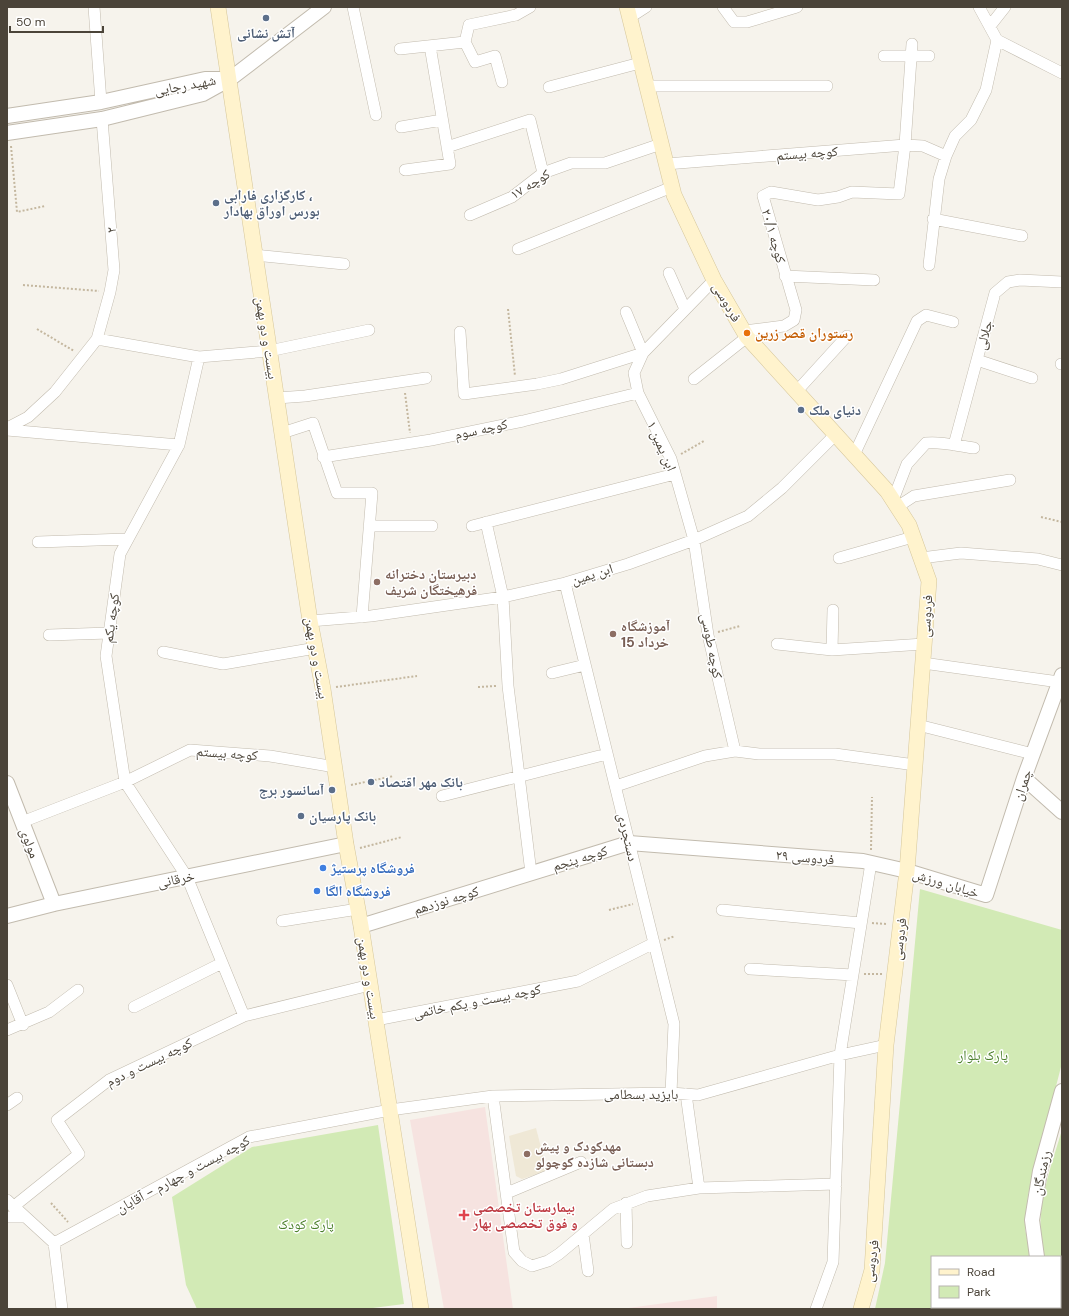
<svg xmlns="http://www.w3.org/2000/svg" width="1069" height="1316" font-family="'DM Sans','Noto Naskh Arabic',sans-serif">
<rect width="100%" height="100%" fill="#f6f3ec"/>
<path fill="#efe8d6" d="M536,1128l11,43 -25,8 -6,-3 -7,-40z"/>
<path fill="#f6e3e0" d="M485,1107l28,202h-69l-34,-189z
M717,1296v13h-96z"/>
<path fill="#d2eab5" d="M920,889l142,41v133l-34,132 -3,34 6,28h-99v50h100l-1,2h-156l10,-46z
M378,1125l26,179 -39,5h-168l-11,-24 -14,-88 80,-50z
M1062,1130v179h-19l1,-2h16v-50h-17c-9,-46 6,-84 19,-127z"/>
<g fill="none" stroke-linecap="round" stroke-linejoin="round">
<defs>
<path id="minor" d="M94,7l7,95
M353,7l23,108
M723,7l11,15h13l50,-15
M629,18l17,-11
M990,26l15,-19
M997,40l65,33
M400,49l65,-7
M884,56h45
M502,82l-7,-26 -20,6 -10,-20 4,-17 47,-10 14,-8
M646,86h181
M549,87l91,-24
M401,127l41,-7
M447,147l83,-27 13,53
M666,164l239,-19 18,1 23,10
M405,170l45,-6 -20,-118
M470,215l42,-18 31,-24 28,-10h34l56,-19
M933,219l89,17
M518,249l154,-62
M254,255l90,9
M929,265l10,-86 7,-23 9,-20 16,-16 15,-30 11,-50 -18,-33
M669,273l16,36
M785,276l89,4
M714,280l-71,73 -9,20 4,20 33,66 23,81 14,95 27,116
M626,312l17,41
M744,331l40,-5 10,-6 2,-10 -33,-114 8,-4 47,8 20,-3 14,-5 47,2 6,-49 7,-101
M460,332l4,62 73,-10 24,-5 82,-26
M97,339l102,18 70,-6 100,-21
M199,357l-20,88 -59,109 -14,102 19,126 62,95 57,139
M977,360l55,18
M1061,364h1
M694,379l53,-42
M796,392l51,-56
M277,398l28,-2 121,-18
M7,428l21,-11 27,-25 42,-53 13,-47 4,-22 -12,-151
M7,430l172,15
M282,433l31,-10 24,70h35l-10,124
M954,445l41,-152 13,-11 12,-2 42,2
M854,455l63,-134 9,-6 27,7
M323,457l108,-17 92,-19 115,-28
M893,500l14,-36 19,-21c16,-2 31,3 48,5
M897,507l17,-11 96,-16
M486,522l17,75 5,89 23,187
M369,526h63
M472,526l203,-52
M38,542l88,-3
M839,558l74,-21
M921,558l40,-5 77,6 24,6
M565,583l109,441 -3,69
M310,621l61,-5 132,-19 62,-14 63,-19 66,-24 54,-24 34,-28 53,-53
M49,635l60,-2
M777,644l55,6 92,-6
M832,650l1,-40
M163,652l60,12 93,-16
M923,663l136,19
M552,673l33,-8
M918,725l115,29
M616,786l89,-30 30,-5 24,3h76l80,11
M442,796l165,-42
M22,822l103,-40 65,-32 80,6 65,11
M722,910l139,13
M282,921l76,-12
M750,969l103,6
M7,985l16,40
M134,1007l88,-44
M376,1020l202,-39 76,-38
M7,1030l42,-18 29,-22
M686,1094l13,94
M493,1096l21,156 8,9 10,5 16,-5 11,-7 54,-45 34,-13 52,-8 137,-4
M7,1105l10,-7
M507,1193l74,-31
M7,1200l47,43 8,66
M626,1203l1,40
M13,1207l66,-53 -22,-34 52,-40 135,-64 126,-31
M7,1217h17
M583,1234l5,37
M54,1243l195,-106 141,-27 103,-14 178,-3 27,2 142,-40 46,-10
M816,1309l17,-47 7,-207 31,-192"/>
<path id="tertiary" d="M7,116l94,-14 104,-23h25
M7,133l95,-14 101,-25 27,-15 94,-72
M1024,778l38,34
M7,783l47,121
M7,916l47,-12 292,-60
M361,926l268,-83 234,18 44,10 79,24 38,-117 38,-103
M1037,1257l-5,-37 8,-49 22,-80
M1038,1309l1,-2"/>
<path id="secondary" d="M218,7l92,614 13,68 23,155 15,82 60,383
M627,7l47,188 40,85 33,57 140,154 22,34 20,56 -22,290 -21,174 -14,225 -11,39"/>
</defs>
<use href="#minor" stroke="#c2bbae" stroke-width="12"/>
<use href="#tertiary" stroke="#c2bbae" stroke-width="16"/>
<use href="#secondary" stroke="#d6c79b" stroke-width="16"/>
<path stroke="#c4b79f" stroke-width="2" stroke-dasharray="2 2" stroke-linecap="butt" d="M11,146l6,66 28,-6
M23,285l76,6
M508,309l7,67
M37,329l37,22
M405,393l5,40
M681,454l23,-13
M1041,517l21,5
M718,632l22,-6
M336,687l81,-11
M478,687l18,-1
M351,785l43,-9
M360,848l42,-11
M871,850l1,-53
M609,910l24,-6
M872,923l15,1
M664,940l11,-4
M864,974h18
M51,1203l17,19"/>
<use href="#minor" stroke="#fff" stroke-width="11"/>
<use href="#tertiary" stroke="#fff" stroke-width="14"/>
<use href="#secondary" stroke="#fff3cd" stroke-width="15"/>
</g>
<g fill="#5c6f8a" stroke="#fff" stroke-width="1.5">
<circle cx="266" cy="18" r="4"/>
<circle cx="216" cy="203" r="4"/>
<circle cx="801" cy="410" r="4"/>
<circle cx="371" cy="782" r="4"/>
<circle cx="332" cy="790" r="4"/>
<circle cx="301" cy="816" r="4"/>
</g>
<circle fill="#e8710a" stroke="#fff" stroke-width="1.5" cx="747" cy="333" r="4"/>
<g fill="#8d6e63" stroke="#fff" stroke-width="1.5">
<circle cx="377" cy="582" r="4"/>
<circle cx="613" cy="634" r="4"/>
<circle cx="527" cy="1154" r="4"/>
</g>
<g fill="#3f7fe0" stroke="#fff" stroke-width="1.5">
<circle cx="323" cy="868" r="4"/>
<circle cx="317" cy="891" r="4"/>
</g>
<path fill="#e0444e" stroke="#fff" stroke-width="1.5" d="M462 1209h4v4h4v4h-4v4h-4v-4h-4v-4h4z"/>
<g text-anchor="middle" stroke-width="3" stroke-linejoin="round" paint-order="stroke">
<g font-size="14" font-weight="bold" fill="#4e5e75" stroke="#fff" text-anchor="start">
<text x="266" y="38" text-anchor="middle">آتش نشانی</text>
<text x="224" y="200">کارگزاری فارابی ،<tspan x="224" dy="16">بورس اوراق بهادار</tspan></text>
<text x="809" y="415">دنیای ملک</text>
<text x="379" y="787">بانک مهر اقتصاد</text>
<text x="324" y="795" text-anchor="end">آسانسور برج</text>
<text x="309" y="821">بانک پارسیان</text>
</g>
<g font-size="14" fill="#4b4439" stroke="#fff">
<text transform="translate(185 85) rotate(-10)" y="5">شهید رجایی</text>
<text transform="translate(807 153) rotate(-4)" y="5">کوچه بیستم</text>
<text transform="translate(530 184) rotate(-32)" y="5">۱۷ کوچه</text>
<text transform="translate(111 230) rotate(-95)" y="5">۲</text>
<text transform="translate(774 236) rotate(74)" y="5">کوچه ۲۰/۱</text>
<text transform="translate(727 302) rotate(60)" y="5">فردوسی</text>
<text transform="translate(984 335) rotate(-75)" y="5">جلالی</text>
<text transform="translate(267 338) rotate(81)" y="5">بیست و دو بهمن</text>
<text transform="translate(481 429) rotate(-12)" y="5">کوچه سوم</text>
<text transform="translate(662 446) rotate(66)" y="5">ابن یمین ۱</text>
<text transform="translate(592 574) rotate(-17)" y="5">ابن یمین</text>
<text transform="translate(926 616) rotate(-86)" y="5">فردوسی</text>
<text transform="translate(111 618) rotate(-82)" y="5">کوچه یکم</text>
<text transform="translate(712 646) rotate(79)" y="5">کوچه طوسی</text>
<text transform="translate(317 658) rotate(80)" y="5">بیست و دو بهمن</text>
<text transform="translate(227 753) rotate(4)" y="5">کوچه بیستم</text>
<text transform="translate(1022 785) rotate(-71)" y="5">چمران</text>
<text transform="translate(628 837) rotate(77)" y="5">دستجردی</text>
<text transform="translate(30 843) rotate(69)" y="5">مولوی</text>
<text transform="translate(805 857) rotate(5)" y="5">فردوسی ۲۹</text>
<text transform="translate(580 858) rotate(-17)" y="5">کوچه پنجم</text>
<text transform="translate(176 879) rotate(-11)" y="5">خرقانی</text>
<text transform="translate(946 883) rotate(17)" y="5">خیابان ورزش</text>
<text transform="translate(446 900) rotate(-17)" y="5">کوچه نوزدهم</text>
<text transform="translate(899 939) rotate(-83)" y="5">فردوسی</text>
<text transform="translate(369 978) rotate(81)" y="5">بیست و دو بهمن</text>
<text transform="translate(477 1001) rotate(-11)" y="5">کوچه بیست و یکم خاتمی</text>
<text transform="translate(149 1062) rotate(-26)" y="5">کوچه بیست و دوم</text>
<text x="641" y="1099">بایزید بسطامی</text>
<text transform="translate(1041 1173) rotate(-78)" y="5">رزمندگان</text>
<text transform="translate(183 1174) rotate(-28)" y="5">کوچه بیست و چهارم - آقایان</text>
<text transform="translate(871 1261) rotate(-82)" y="5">فردوسی</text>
</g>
<g font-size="14" font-weight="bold" fill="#c56008" stroke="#fff" text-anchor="start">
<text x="755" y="338">رستوران قصر زرین</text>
</g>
<g font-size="14" font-weight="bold" fill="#785e54" stroke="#fff" text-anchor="start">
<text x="385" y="579">دبیرستان دخترانه<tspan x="385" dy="16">فرهیختگان شریف</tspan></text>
<text x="621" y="631">آموزشگاه<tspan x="621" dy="16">15 خرداد</tspan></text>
<text x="535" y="1151">مهدکودک و پیش<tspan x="535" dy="16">دبستانی شازده کوچولو</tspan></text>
</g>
<g font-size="14" font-weight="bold" fill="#366cbe" stroke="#fff" text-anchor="start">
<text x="331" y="873">فروشگاه پرستيژ</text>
<text x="325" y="896">فروشگاه الگا</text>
</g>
<g font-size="14" fill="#4a7f2a" stroke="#fff">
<text x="983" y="1060">پارک بلوار</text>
<text x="306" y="1229">پارک کودک</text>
</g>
<g font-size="14" font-weight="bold" fill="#be3a42" stroke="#fff" text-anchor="start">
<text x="473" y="1212">بیمارستان تخصصی<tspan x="473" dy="16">و فوق تخصصی بهار</tspan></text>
</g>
</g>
<rect width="1069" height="1316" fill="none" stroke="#4b4439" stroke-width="16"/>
<rect x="931" y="1256" width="130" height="52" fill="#ffffff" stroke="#b7b4b0"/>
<rect x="939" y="1269" width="20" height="6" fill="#fff3cd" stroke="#b7b4b0"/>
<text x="967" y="1276" font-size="12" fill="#4b4439">Road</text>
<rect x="939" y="1286" width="20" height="12" fill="#d2eab5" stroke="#b7b4b0"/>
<text x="967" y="1296" font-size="12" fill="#4b4439">Park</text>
<path d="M10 26v6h93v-6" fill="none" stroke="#4b4439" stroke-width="2"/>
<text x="16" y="26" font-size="12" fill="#4b4439" stroke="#ffffff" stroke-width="3" paint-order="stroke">50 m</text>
</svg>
